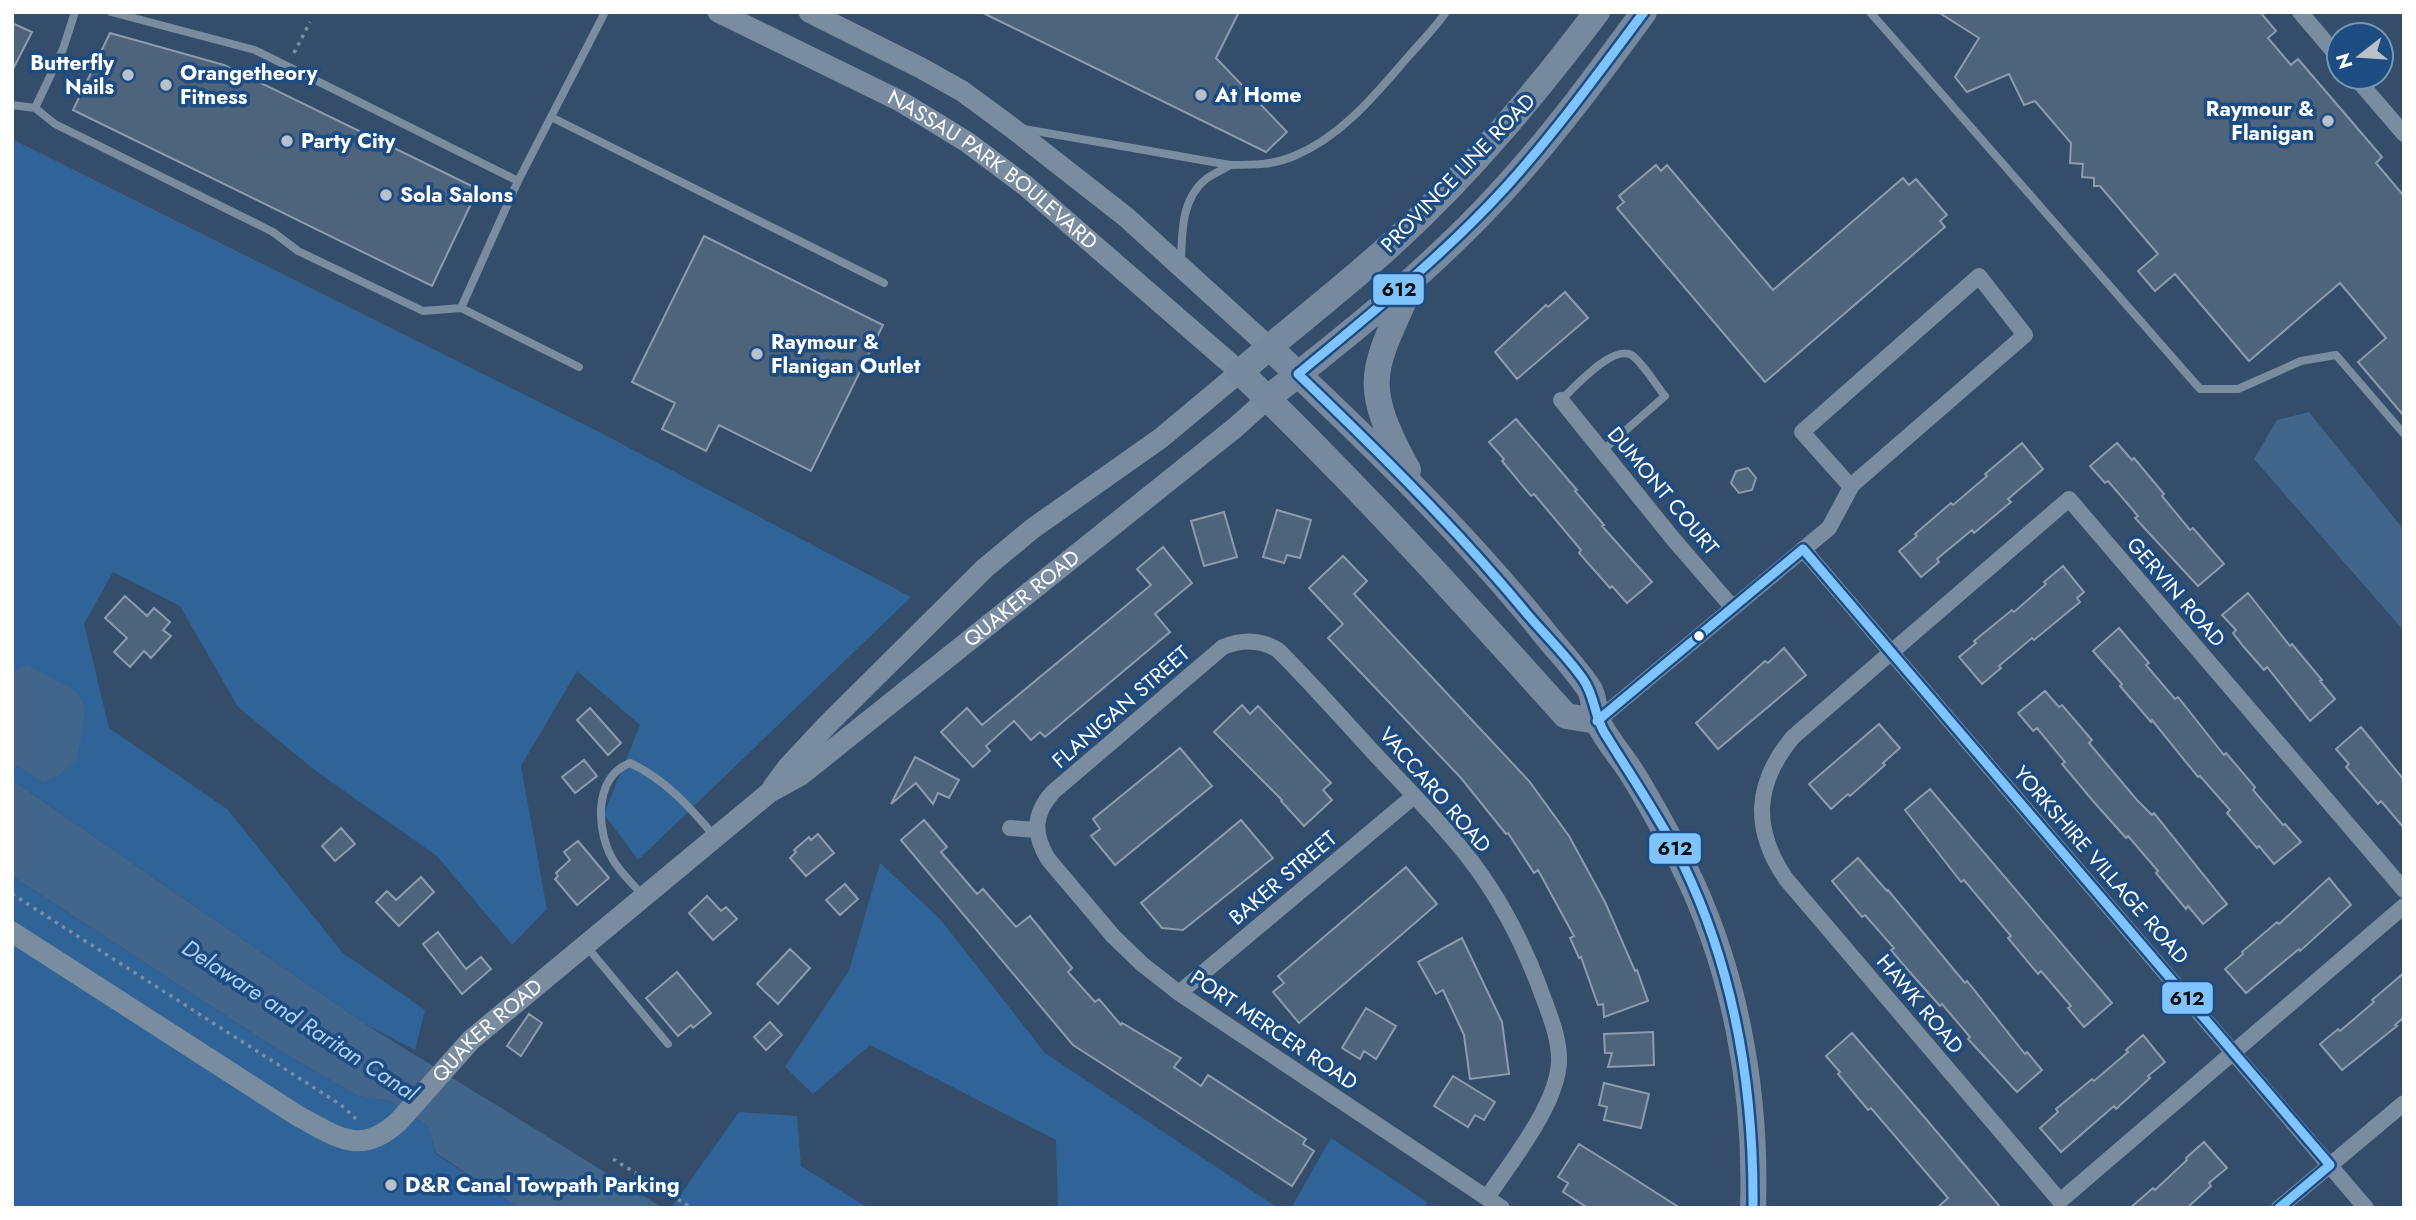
<svg xmlns="http://www.w3.org/2000/svg" width="2416" height="1220" font-family="Jost,sans-serif">
<rect width="100%" height="100%" fill="#334d6a"/>
<path fill="#306398" d="M12,139l591,295 308,163 -273,263 -34,-46 36,-89 -63,-54 -56,95 26,143 -35,36 -75,-89 -120,-84 -79,-65 -58,-101 -67,-34 -29,52 25,104 118,81 116,144 82,57 -10,40 -47,-24 -356,-246v-8l4,-6 44,9 15,-15 8,-29 -56,-65 -15,6z
M880,863l60,56 105,134 233,155h-220l-2,-68 -186,-95 -57,49 -28,-27 64,-96z
M12,876l265,173 81,47 32,5 38,25 8,28 83,54h-507z
M739,1112l58,4 4,50 67,42h-197z
M1331,1138l96,64 -2,6h-134z"/>
<path fill="#42658b" d="M2309,412l95,118v101l-150,-172 23,-39z
M27,665l47,25 10,15 -1,26 -7,29 -16,15 -17,7 -26,-16 -5,6v-100z
M12,780l356,246 295,182h-144l-83,-55 -8,-27 -38,-25 -32,-5 -81,-47 -265,-173z"/>
<path fill="#4e647c" stroke="#8c9cae" stroke-width="2" d="M981,12h258l-23,46 71,74 -21,20z
M1938,12h322l16,19 -8,7 23,27 7,-6 84,98 -6,6 28,33v220l-46,-54 28,-24 -46,-55 -91,78 -74,-87 -20,17 -17,-20 20,-17 -58,-68h-6v-8l-12,-1 1,-13 -13,-1 1,-20 -36,-42 -11,4 -15,-31 -42,18 -12,-15 24,-39z
M12,23l20,9 -20,39z
M110,33l114,32 254,124 -46,97 -359,-176z
M1656,165l5,6 6,-6 106,125 130,-112 6,7 7,-6 31,36 -7,6 5,6 -180,155 -148,-174 7,-6 -5,-6z
M704,236l179,89 -72,146 -92,-46 -13,26 -44,-22 13,-26 -43,-21z
M1565,292l23,26 -71,61 -22,-27 51,-47 2,2z
M1516,419l61,71 -2,1 29,34 -2,1 50,56 -25,21 -15,-17 -2,2 -31,-35 2,-3 -47,-56 -3,2 -29,-35 2,-2 -15,-17z
M2022,443l21,26 -35,30 3,3 -37,31 -2,-3 -35,29 2,3 -18,15 -22,-26 18,-15 -2,-2 36,-31 2,2 34,-29 -2,-2z
M2117,443l15,17 2,-2 30,36 -2,2 28,34 3,-2 31,36 -26,22 -63,-68 3,-2 -30,-35 -3,2 -15,-17z
M1748,468l8,10 -4,12 -13,3 -8,-10 5,-12z
M1277,510l34,10 -11,38 -13,-3 -3,8 -21,-6z
M1224,512l13,45 -33,9 -13,-45z
M1163,547l29,36 -37,31 15,18 -125,105 -5,-5 -9,8 -17,-19 -28,25 4,5 -17,16 -32,-35 26,-24 15,17 169,-140 -14,-16z
M1343,556l24,25 -13,13 175,187 40,55 36,66 30,69 2,-1 11,31 -44,16 -1,-13 -5,1 -17,-48 -2,1 -9,-20 4,-2 -36,-66 -4,3 -26,-40 -2,1 -45,-56 -133,-140 15,-14 -34,-36z
M2063,566l21,26 -7,6 3,4 -46,38 -2,-2 -33,28 2,2 -19,16 -23,-27 17,-14 -2,-2 38,-31 2,2 32,-28 -2,-2z
M2248,593l42,53 2,-2 30,36 -2,1 15,18 -25,22 -43,-54 -3,3 -21,-24 -10,-13 3,-3 -14,-15z
M125,596l22,20 7,-8 16,14 -7,8 8,6 -20,22 -7,-7 -14,16 -16,-15 13,-14 -22,-20z
M2119,628l30,35 -3,2 29,34 3,-2 46,58 2,-2 29,34 -2,3 30,35 2,-1 16,18 -27,22 -15,-18 -2,2 -30,-35 3,-3 -30,-34 -2,1 -46,-57 -1,2 -31,-36 2,-2 -29,-33z
M1784,648l22,27 -88,74 -22,-26 69,-62 3,2z
M2045,691l14,16 3,-2 30,35 -3,3 48,57 15,15 2,-2 73,91 -24,20 -15,-18 -2,3 -30,-36 2,-2 -30,-35 -2,2 -33,-37 -31,-37 3,-2 -28,-34 -4,3 -15,-18z
M1242,705l8,9 8,-8 73,77 -8,7 9,10 -28,26 -23,-25 1,-1 -68,-68z
M590,708l31,35 -13,12 -31,-35z
M1879,724l21,24 -17,15 2,2 -35,31 -2,-2 -17,15 -22,-25z
M2361,727l43,53v48l-23,-27 -3,3 -32,-37 3,-3 -13,-15z
M1180,748l32,38 -97,79 -24,-29 9,-7 -7,-10z
M915,757l44,23 -10,18 -11,-5 -5,11 -17,-21 -25,21z
M584,760l13,16 -22,17 -13,-16z
M1930,789l182,214 -28,24 -16,-19 3,-2 -30,-35 -3,3 -30,-36 3,-2 -47,-56 -3,2 -56,-72z
M924,820l23,27 -6,5 36,42 6,-5 33,38 14,-11 42,52 -4,4 27,30 4,-3 22,26 1,-2 59,35 -7,9 27,19 7,-11 98,64 -3,5 11,7 -22,35 -219,-141 -172,-205z
M1241,820l32,38 -90,72 -21,-2 -21,-25z
M341,828l14,16 -20,17 -13,-15z
M818,834l16,19 -28,23 -16,-18 6,-6 -2,-2 15,-13 2,3z
M578,841l31,37 -32,27 -22,-26 3,-3 -2,-3 14,-13 -6,-8z
M1858,858l29,33 1,-1 77,93 2,-2 58,73 2,-2 15,18 -25,22 -49,-53 2,-2 -28,-33 -2,2 -33,-37 -16,-19 3,-2 -29,-33 -3,2 -30,-36z
M1406,867l31,37 -138,119 -26,-31 11,-9 -6,-7z
M421,877l13,15 -35,34 -23,-24 11,-11 9,9z
M2329,878l22,27 -51,46 -1,-2 -53,44 -21,-24 18,-15 -1,-2 35,-30 2,2z
M845,884l13,15 -18,16 -14,-15z
M707,896l14,15 5,-4 11,12 -24,21 -24,-27z
M438,932l28,37 15,-12 10,12 -29,25 -39,-50z
M1462,938l40,84 7,52 -39,5 -6,-44 -21,-45 -7,4 -18,-32z
M790,949l20,19 -32,36 -21,-20z
M677,972l34,41 -18,15 -2,-3 -13,11 -32,-38z
M2404,973v44l-9,8 2,1 -55,44 -22,-26 18,-15 2,2 34,-29 -2,-2z
M1366,1008l30,18 -20,33 -12,-8 -4,8 -18,-11z
M529,1014l13,9 -21,33 -14,-10z
M770,1022l12,13 -16,15 -12,-13z
M1653,1032l1,33 -46,2 4,-14h-7l-1,-19z
M1852,1033l74,86 75,89h-64l11,-10 -77,-90 -3,2 -30,-36 2,-2 -14,-16z
M2143,1035l22,27 -17,14 2,2 -34,31 -2,-3 -53,46 -21,-24 18,-16 -2,-3 36,-30 2,2 34,-29 -2,-2z
M1453,1076l42,26 -11,18 -9,-5 -7,12 -34,-21z
M1604,1083l45,11 -8,34 -37,-8 3,-13 -8,-2z
M2204,1142l23,26 -18,15 2,3 -24,22h-57l23,-20 2,2 32,-30 -1,-2z
M1579,1144l29,18 72,46h-92l-25,-16 5,-9 -10,-6z"/>
<g fill="none" stroke-linecap="round" stroke-linejoin="round">
<path stroke="#798ca0" stroke-width="3.5" stroke-dasharray="3.5 5" stroke-linecap="butt" d="M294,53l16,-31
M12,894l329,211 15,14
M613,1159l79,49"/>
<path stroke="#798ca0" stroke-width="8" d="M111,12l144,38 263,131
M1870,12l330,377h38l63,-28 35,-6 68,79
M12,105l23,3 28,-59 12,-37
M35,108l20,16 218,108 25,19 125,60 38,-3 118,59
M551,117l333,166
M1024,129l206,36c22,0 44,0 64,-9 47,-19 81,-61 113,-98 13,-15 28,-30 39,-46
M1181,262c1,-29 0,-63 25,-83 7,-5 16,-9 24,-14
M461,308l57,-127 87,-169
M1561,400c13,-12 53,-58 72,-44 12,10 22,28 32,40l-63,55
M643,896c-9,-11 -20,-21 -28,-33 -19,-28 -23,-86 15,-100 35,16 61,45 85,74
M587,947l81,97"/>
<path stroke="#798ca0" stroke-width="16" d="M2300,12l39,46
M2355,77l49,57
M1561,400l113,140 59,68
M1803,549l563,659
M1597,721l232,-193 22,-41 1,-2 173,-150 -46,-59 -177,156 49,55
M1010,828l27,2
M2404,890l-335,-391 -276,238c-39,47 -41,92 -7,142l274,322 344,-295
M1179,993l235,-197
M1487,1198c24,-37 69,-91 72,-135 1,-22 -8,-45 -16,-66 -20,-56 -49,-111 -88,-156 -26,-31 -55,-60 -83,-90 -31,-34 -61,-68 -94,-101 -18,-11 -36,-11 -55,-3l-170,145c-20,22 -20,42 -5,67l65,77 29,28 37,29 308,205 15,10
M2279,1208l125,-105"/>
<g stroke="#798ca0" stroke-width="21">
<path id="s1" d="M718,12l182,89 67,41 59,44 214,186 -79,66 -129,91 -47,39 -157,156 -41,44 -14,19"/>
<path d="M809,12l112,56 41,23 49,36 115,90 143,130"/>
<path id="s2" d="M12,932l286,184c40,21 62,41 101,5l72,-81 299,-248 31,-17 435,-348 32,-29"/>
</g>
<path stroke="#77899e" stroke-width="26" d="M1597,12c-63,83 -125,158 -202,229 -50,46 -104,87 -155,131 114,109 220,226 326,344l31,5
M1269,347c94,88 187,178 269,278 16,21 35,40 50,62 7,9 5,24 10,35 8,17 22,33 32,48 19,30 36,62 52,93 53,105 75,228 71,345
M1268,398c83,-65 167,-132 238,-211 50,-55 94,-115 138,-175
M1408,470c-48,-88 -36,-98 3,-185"/>
<defs>
<path id="bus-1" d="M1644,12c-45,60 -89,121 -139,176 -63,69 -136,127 -207,186 80,77 159,155 230,241 18,21 39,41 55,64 12,17 11,36 21,53 27,44 56,86 79,132 52,108 71,225 70,344
M1597,721l206,-172 527,616 -51,43"/>
</defs>
<use href="#bus-1" stroke="#1c4c81" stroke-width="14"/>
<use href="#bus-1" stroke="#80c4ff" stroke-width="9"/>
</g>
<g fill="#b8c1cb" stroke="#1c4c81" stroke-width="2.5">
<circle cx="128" cy="75" r="7"/>
<circle cx="166" cy="85" r="7"/>
<circle cx="1201" cy="95" r="7"/>
<circle cx="2328" cy="121" r="7"/>
<circle cx="287" cy="141" r="7"/>
<circle cx="386" cy="195" r="7"/>
<circle cx="757" cy="354" r="7"/>
<circle cx="391" cy="1185" r="7"/>
</g>
<circle fill="#fff" stroke="#1c4c81" stroke-width="2.5" cx="1699" cy="636" r="6"/>
<g text-anchor="middle" stroke-width="7" stroke-linejoin="round" paint-order="stroke">
<g font-size="21" font-weight="bold" fill="#fff" stroke="#1c4c81" text-anchor="start">
<text x="114" y="70" text-anchor="end">Butterfly<tspan x="114" dy="24">Nails</tspan></text>
<text x="180" y="80">Orangetheory<tspan x="180" dy="24">Fitness</tspan></text>
<text x="1215" y="102">At Home</text>
<text x="2314" y="116" text-anchor="end">Raymour &amp;<tspan x="2314" dy="24">Flanigan</tspan></text>
<text x="301" y="148">Party City</text>
<text x="400" y="202">Sola Salons</text>
<text x="771" y="349">Raymour &amp;<tspan x="771" dy="24">Flanigan Outlet</tspan></text>
<text x="405" y="1192">D&amp;R Canal Towpath Parking</text>
</g>
<g font-size="21" fill="#fff" stroke="#1c4c81">
<text dy="7" stroke="none"><textPath href="#s1" startOffset="318">NASSAU PARK BOULEVARD</textPath></text>
<text transform="translate(1458 173) rotate(-46)" y="7">PROVINCE LINE ROAD</text>
<text transform="translate(1663 491) rotate(50)" y="7">DUMONT COURT</text>
<text transform="translate(2176 592) rotate(49)" y="7">GERVIN ROAD</text>
<text dy="7" stroke="none"><textPath href="#s2" startOffset="1267">QUAKER ROAD</textPath></text>
<text transform="translate(1121 707) rotate(-41)" y="7">FLANIGAN STREET</text>
<text transform="translate(1435 790) rotate(49)" y="7">VACCARO ROAD</text>
<text transform="translate(2101 865) rotate(49)" y="7">YORKSHIRE VILLAGE ROAD</text>
<text transform="translate(1283 878) rotate(-40)" y="7">BAKER STREET</text>
<text transform="translate(1920 1004) rotate(50)" y="7">HAWK ROAD</text>
<text transform="translate(1274 1030) rotate(34)" y="7">PORT MERCER ROAD</text>
<text dy="7" stroke="none"><textPath href="#s2" startOffset="579">QUAKER ROAD</textPath></text>
</g>
<g font-size="23" font-style="italic" fill="#abcef1" stroke="#1c4c81">
<text transform="translate(300 1020) rotate(33)" y="8">Delaware and Raritan Canal</text>
</g>
</g>
<g stroke="#1c4c81" stroke-width="2.5">
<rect x="1372" y="273" width="53" height="33" rx="7" fill="#80c4ff"/>
<rect x="1648" y="832" width="54" height="33" rx="7" fill="#80c4ff"/>
<rect x="2161" y="981" width="53" height="34" rx="7" fill="#80c4ff"/>
</g>
<g font-size="19" text-anchor="middle" font-weight="bold" fill="#111">
<text x="1399" y="296">612</text>
<text x="1675" y="855">612</text>
<text x="2187" y="1005">612</text>
</g>
<rect width="2416" height="1220" fill="none" stroke="#ffffff" stroke-width="28"/>
<g transform="translate(2360 56) rotate(253)"><circle r="33" fill="#1c4c81" stroke="#7794b3" stroke-width="2"/>
<path d="M0-5L12 26L0 18L-12 26Z" fill="#b8c1cb"/>
<text y="-10" font-size="19" font-weight="bold" text-anchor="middle" fill="#ffffff">N</text>
</g>
</svg>
